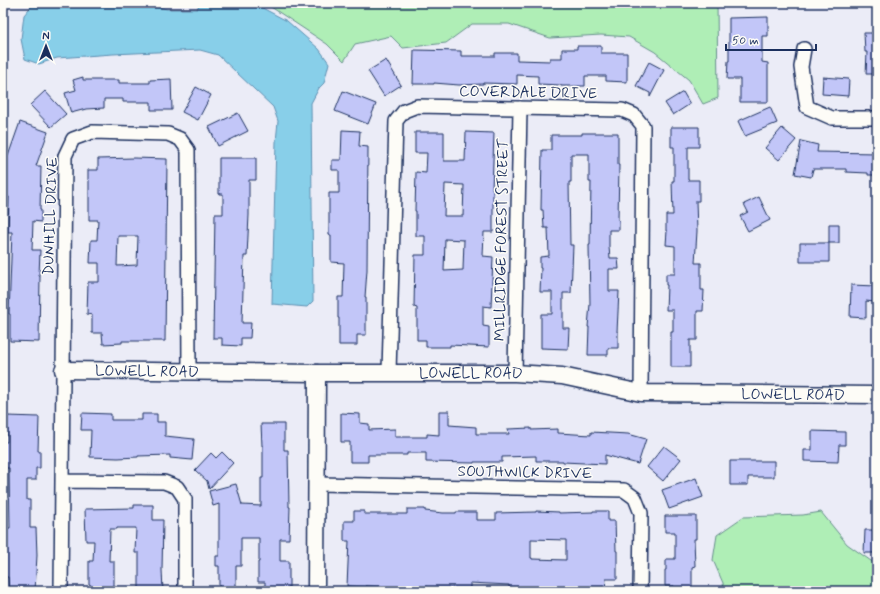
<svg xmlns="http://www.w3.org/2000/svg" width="880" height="594" font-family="Mynerve,sans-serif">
<rect width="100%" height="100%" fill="#ebecf7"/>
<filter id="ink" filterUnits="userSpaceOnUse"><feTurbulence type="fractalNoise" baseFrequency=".025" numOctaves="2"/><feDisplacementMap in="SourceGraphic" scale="8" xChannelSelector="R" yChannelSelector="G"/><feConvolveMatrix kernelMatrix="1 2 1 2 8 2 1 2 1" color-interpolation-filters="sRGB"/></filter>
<g filter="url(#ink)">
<path fill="#afeeb6" stroke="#658e8a" d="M265,3h452l1,95 -15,6 -14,-24 -34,-28 -26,-15 -28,-2 -51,3 -41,-14h-37l-26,19 -43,5 -12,-12 -36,8 -11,17 -17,-17z
M821,512l26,32 24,17 6,2v28h-153l-1,-8 -10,-23 4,-25 26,-18 60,-2z"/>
<path fill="#88cfe9" stroke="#5c8fb1" d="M34,3h107l26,6h30l3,-6h53l34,18 32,28 10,14 -5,20 -5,5 -8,15 2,198 -6,6 -35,-3 4,-162 2,-21 -5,-14 -55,-52 -18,-5 -87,4 -56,4 -18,6 -14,-5 -4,-20 3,-24z"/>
<path fill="#c2c6f8" stroke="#1b2f5e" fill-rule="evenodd" d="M768,17v19h-6v26l6,1v39h-28v-23h-13l1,-18h1v-43z
M864,33h13v41h-11l1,-22h-2z
M577,46h24v7h26v29l-21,-1v-5h-21v10h-24v-1l-23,-1v-8l-21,-1v9l-34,-1v1l-24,1 -25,-2v1h-21l1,-34 47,1v5h34v-3h22v7l33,1v-3h12v-9h15z
M386,60l15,25 -17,11 -16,-25z
M649,62l15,8 -14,27v-4l-14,-7z
M83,77v3h36v3h31v-3l21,-1 1,31h-21v-8h-28v-3h-19v9l-18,1 -15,4 -6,-20 11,-3 -3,-10z
M823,77l26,2 -1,17 -26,-2z
M196,87l15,8 -13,25 -16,-8z
M45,91l21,23 -15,13 -21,-22z
M343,91l33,13 -8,20 -33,-13z
M683,92l7,12 -17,11 -8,-12z
M770,107l7,16 -32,13 -7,-15z
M238,113l10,18 -30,15 -9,-19z
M20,122l28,10 -12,34h5l-1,44h1v12l-8,-1 -1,29h8l-1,26h1l-1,66 -29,-1v-27h-1l3,-82h-4l1,-35h-5l1,-15h1v-26h2z
M671,127h28v20h-11v33h11v21h-3l1,30 -2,32h6v27h3l-1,21h-6v29h-7v27h-19v-35h2v-22h-7l1,-25h-1v-11h9v-28l-9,-1 1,-14h-1v-16h7l-1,-34h2v-34h-3z
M782,128l14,12 -17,20 -14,-12z
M342,130l18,1 -1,15 9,1 -1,123 -2,27h1v38h-9v10h-18v-27h-1v-21h5l1,-34 -13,-1v-27h-2v-42h10v-23h-7v-10h9z
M415,132h29v29h21l1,-29 28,1 -2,56 1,1v42h-9l-1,24 10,1 -2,50 -8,-1v20l6,1v20l-39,-2v2h-24v-7h-9v-32l-3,-1 1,-52h10v-19h-9v-25h-1l1,-39 10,1 1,-20h-12zM445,184l19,1 -1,31h-19zM445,239l19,1 -1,30 -19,1z
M582,133h36v32h1l-1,55h1v10h-10v17l1,11h8l1,11h-10v22h10l-2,41h1v16h-10v7h-20l1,-28h-1l2,-23 -1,-59h1l1,-63h-2v-28h-18v28h-2l1,63h3l-2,48h-8v35h6l-1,21 -27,-1v-34h11v-22h-12l1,-24h-1v-11l9,-1 -1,-28h-4l-1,-18h-2l1,-60h9v-15h31z
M801,141l17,4 -1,7 60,1v22h-9v-2l-22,-1v-3h-33l-2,8 -16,-3z
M134,158l33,1 -2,182h-43v2l-19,1 -1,-11h-10v-18l-5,-1 1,-32h11v-19h-9l1,-23h6l1,-20h-9v-40h-1v-10h10v-11zM118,236h20l-1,29 -20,1z
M219,158h37v22h-7v35l-2,41h-3l-2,67h9l-1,15h-9v8l-19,-1v-7h-9l2,-124h8v-20h-4z
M759,197l11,23 -22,11 -8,-15 8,-4 -4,-8z
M829,224h10v19h-10z
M800,243h29v19h-29z
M851,285l24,1 -1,16 -8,-1v17l-16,-1z
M439,411h10v14l27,2v7h33l-1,-5 23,-1v2l27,-1v4l33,2v-3l37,2 18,5 -8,25 -33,-9v9l-42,-2v-1h-27v-5l-34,1v5h-28v1l-48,-1v-9h-19v2h-39v7h-18v-20h-9v-29l19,1v9l9,1v6l26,-1v8h32v-3l12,1z
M82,413l29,1v6h31v-6h15v8h8v14l29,3 -2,21 -22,-2v-3l-32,1v1l-20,1 -28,-1 1,-27h-10z
M7,416l32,1 -1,34h2v17h-4v12h-9v20h3v28h6l1,27 -2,36h-26l-1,-14h-5v-23h3v-26h4l-1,-60h-6v-26h4z
M261,424h23v26h4l1,57h1l-1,32h-9v22h9v30h-24v-9h-7v-20h1v-24h-18v28h-5v25h-17v-25h-3v-10h3v-52l-6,2 -4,-15 27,-7 6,21 19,1v-28h2v-32h-1z
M812,431l33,1v13h-6l-1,17 -34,-1v-11h8z
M664,446l17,13 -18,22 -16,-14z
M222,452l11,11 -24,26 -2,-8 -12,-11 16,-17 5,5z
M730,461h44v16h-26v8h-18z
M696,478l7,19 -34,12 -7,-19z
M134,505h19v15h10l-1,50 1,21h-24v-38h-4l1,-25h-19v1h-7l-1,32h5v30h-23l-1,-7h-1v-23h4l1,-20h-8l-1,-32 49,-1z
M407,509h18v2l18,2h13v-1h21v8h19v-7l40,-1v-1l23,1v1l34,-1v-1h15v10h7l1,30h1v28h-11l-1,10 -45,-1 -30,1 -21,-2v-2l-39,-2v5h-42v-1l-29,1 -33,-2v1l-19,-1 2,-45h-5v-20h10v-10h10v3h43zM531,539l35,1v20l-34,-1v-1h-1z
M665,516h31v23h-2l1,27 -3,1v24h-18v-5h-9v-16h1v-11h9v-27h-10z
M865,530h12v23h-13z"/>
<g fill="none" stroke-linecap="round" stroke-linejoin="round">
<defs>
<path id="minor" d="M804,49l-3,18 6,40 25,11h45
M389,372l7,-251 8,-10 13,-5 205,4 12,5 9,11 -2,267
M515,373l5,-265
M62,481l102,1 13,5 8,12v92
M317,484l307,6 11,8 6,15 -1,78
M61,591l4,-435 8,-17 19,-7 76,2 12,5 8,11 1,222"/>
<g id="tertiary">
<path id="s1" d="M63,370l254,3h198l47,3 79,17 236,2"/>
<path d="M316,591l1,-218"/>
</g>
</defs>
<use href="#minor" stroke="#1b2f5e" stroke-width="16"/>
<use href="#tertiary" stroke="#1b2f5e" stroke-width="19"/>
<use href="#minor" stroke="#fdfcf7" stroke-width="13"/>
<use href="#tertiary" stroke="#fdfcf7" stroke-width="16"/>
</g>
</g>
<g text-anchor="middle" stroke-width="3" stroke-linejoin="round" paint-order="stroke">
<g font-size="15" fill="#1b2f5e" stroke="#fdfcf7">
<text transform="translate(528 92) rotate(1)" y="5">COVERDALE DRIVE</text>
<text transform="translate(50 216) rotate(-88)" y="5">DUNHILL DRIVE</text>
<text transform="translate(501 240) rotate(-89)" y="5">MILLRIDGE FOREST STREET</text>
<text dy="5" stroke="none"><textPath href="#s1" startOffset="84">LOWELL ROAD</textPath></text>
<text dy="5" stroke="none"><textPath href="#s1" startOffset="408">LOWELL ROAD</textPath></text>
<text dy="5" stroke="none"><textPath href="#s1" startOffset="732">LOWELL ROAD</textPath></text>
<text transform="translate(525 472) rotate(1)" y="5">SOUTHWICK DRIVE</text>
</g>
</g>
<rect width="880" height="594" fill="none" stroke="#fdfcf7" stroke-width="16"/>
<rect x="8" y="8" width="864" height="578" fill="none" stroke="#1b2f5e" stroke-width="1.5" filter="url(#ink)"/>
<g transform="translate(46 46)" stroke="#fdfcf7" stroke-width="3" paint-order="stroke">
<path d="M0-3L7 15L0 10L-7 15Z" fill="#1b2f5e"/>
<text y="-6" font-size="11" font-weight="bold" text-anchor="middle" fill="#1b2f5e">N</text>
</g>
<path d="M726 44v6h90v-6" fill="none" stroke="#1b2f5e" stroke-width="2"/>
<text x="732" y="44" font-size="12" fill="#1b2f5e" stroke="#fdfcf7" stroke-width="3" paint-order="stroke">50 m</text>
</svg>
